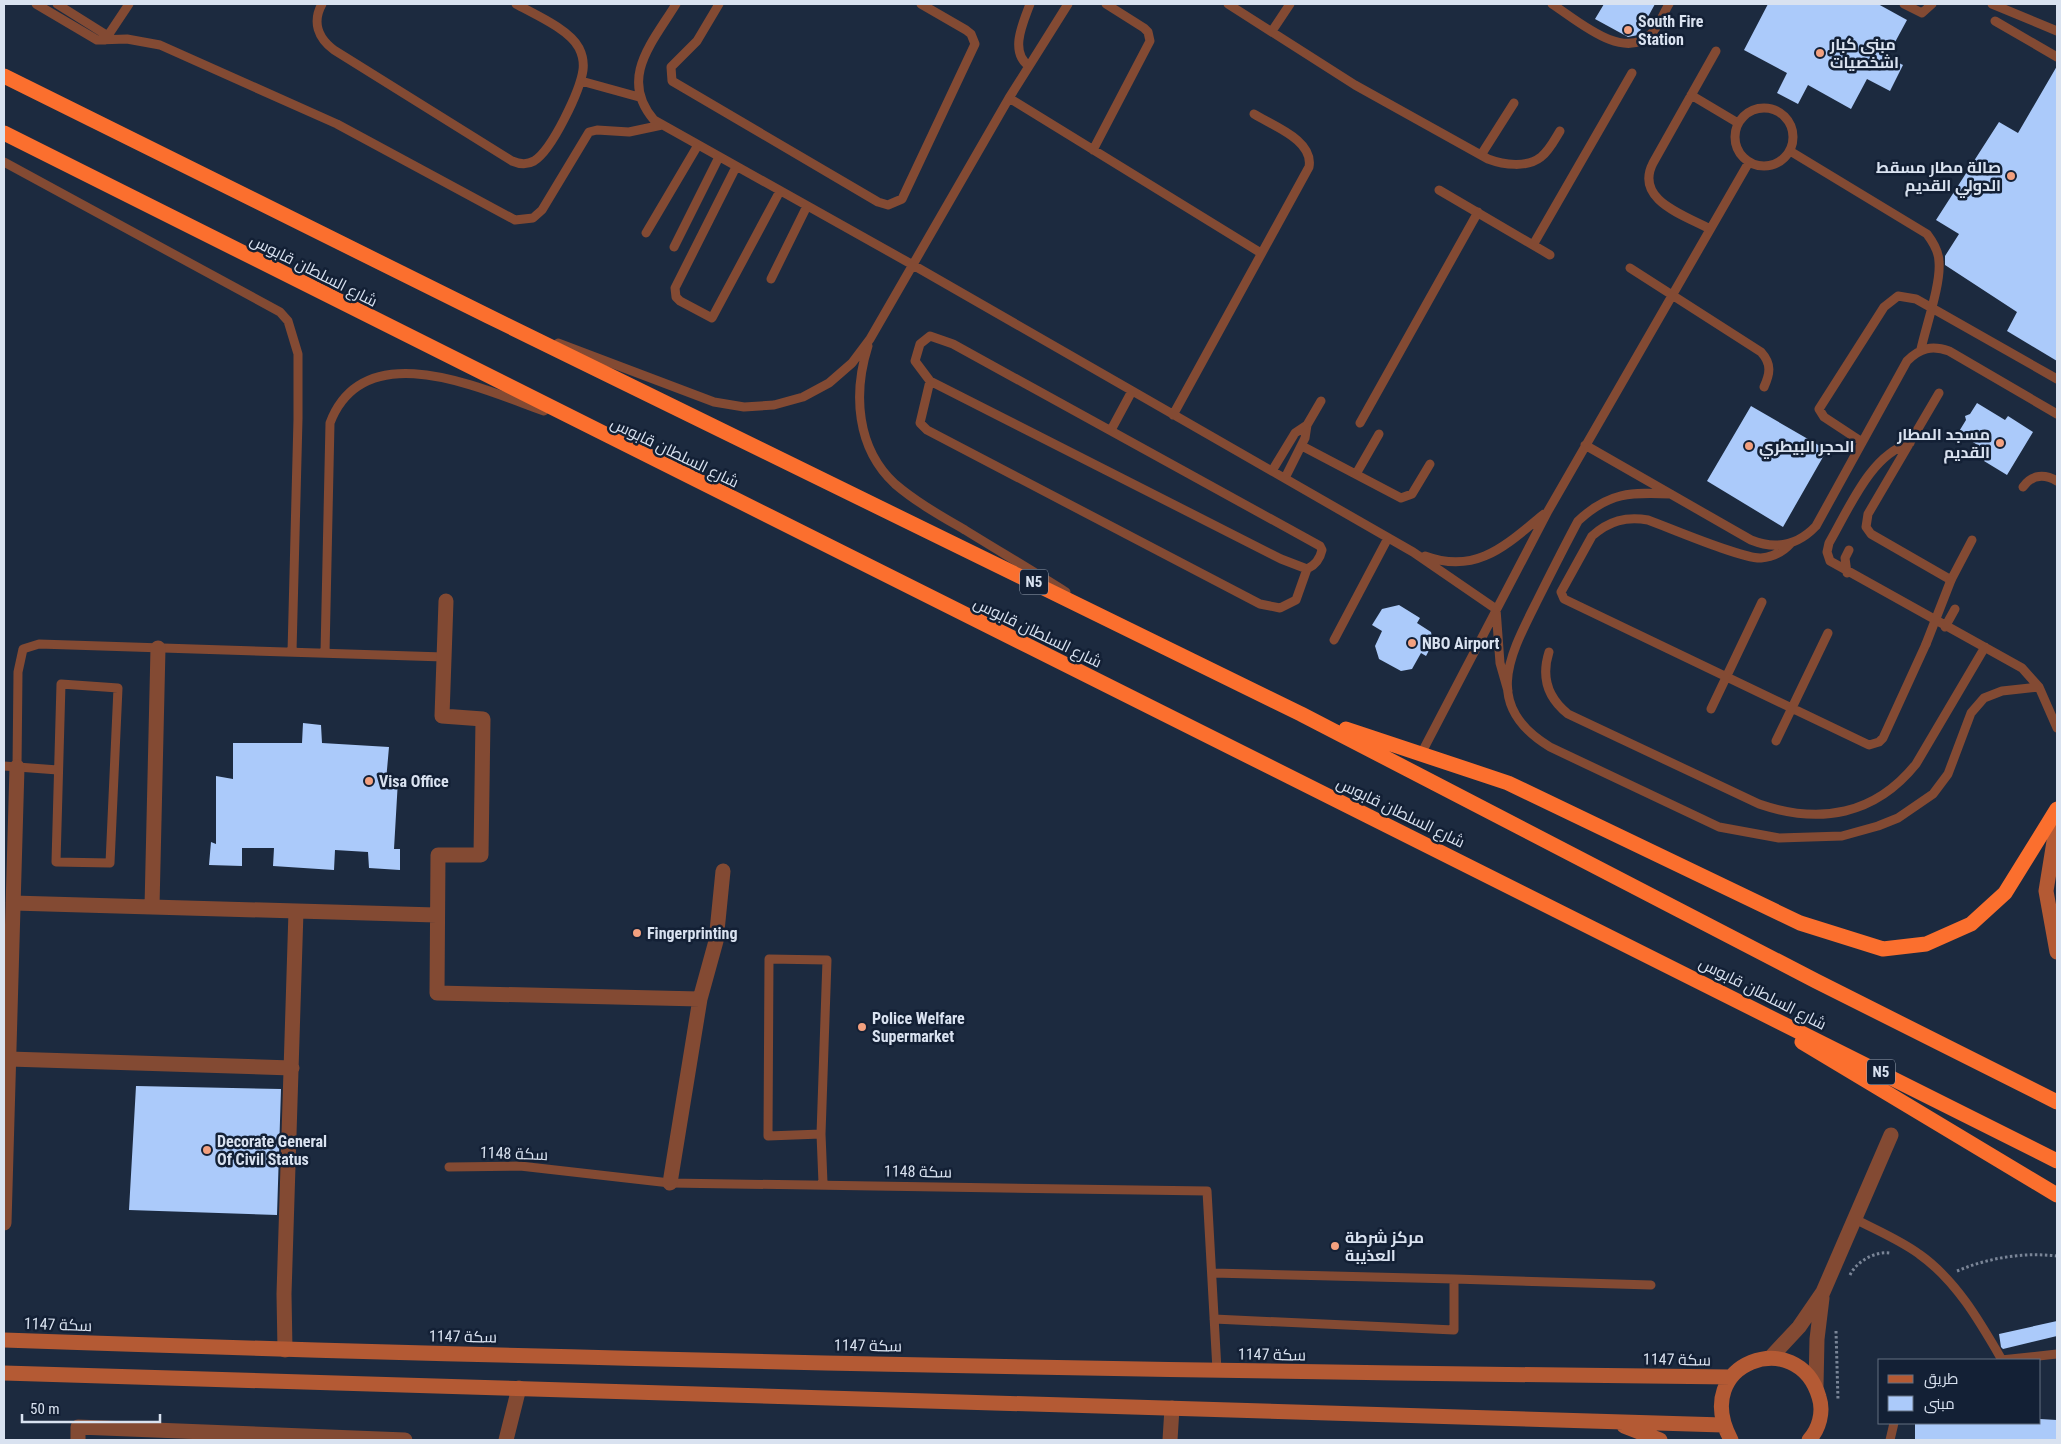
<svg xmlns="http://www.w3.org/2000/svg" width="2061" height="1444" font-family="'Roboto Condensed',Cairo,sans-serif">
<rect width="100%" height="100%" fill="#1c2a3f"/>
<path fill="#abcafa" d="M1604,4h51l-17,31 -10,2 -33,-18z
M1768,4h110l29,16 -20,37 16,8 -13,26 -23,-12 -16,30 -43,-24 -10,19 -21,-11 10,-20 -43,-23z
M2057,66v295l-50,-30 10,-19 -72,-47v-9l14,-22 -23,-14 63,-98 19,11z
M1977,403l28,17 3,-4 25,16 -26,43 -23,-14 5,-9 -31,-19 8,-13 -1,-4 5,-2z
M1751,406l76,44 -44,77 -76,-46z
M1399,605l21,13 -3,5 14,9 2,11 -7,13 -5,-3 -9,16 -11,2 -22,-12 -4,-13 7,-15 -10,-6 10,-16z
M303,723l18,2 1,18 67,4 -3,34 12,-1 -4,69h6v21l-31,-2 -1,-16 -33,-2 -1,20 -61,-4 1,-18h-32v18l-33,-1 2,-23 5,2v-68l17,3v-36h69z
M136,1086l145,3 -4,126 -148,-5z
M2057,1321v15l-54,13 -2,-2 -2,-13z
M2040,1419l17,1v20h-142v-17h125z"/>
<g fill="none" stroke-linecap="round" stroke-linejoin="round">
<path stroke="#7a8597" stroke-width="3" stroke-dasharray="2.5 2.5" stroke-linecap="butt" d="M1957,1271c31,-13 66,-19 100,-15
M1850,1275c7,-14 25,-24 40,-22
M1836,1331l2,69"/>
<path stroke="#834a33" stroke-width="9" d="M36,4l61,36 30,-1 33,6 177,79 178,96 18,-2 9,-8 47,-78 8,-2 32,2 33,-7
M57,4l51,32
M322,4c-10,18 -4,34 12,46l178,111c7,3 15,4 22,0 18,-11 46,-70 49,-91 1,-8 -1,-16 -4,-22 -10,-19 -45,-34 -63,-44
M676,4c-23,38 -58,74 -22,116l259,145 500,287 83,57 4,54 8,28
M719,4l-22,37 -26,26 1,14 206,121 10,3 14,-6 73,-155 -4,-10 -5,-4 -45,-26
M1228,4l127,81 133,74c16,6 39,9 53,-2 8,-6 14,-18 19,-26
M1552,4c25,16 71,58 99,30 8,-8 12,-20 18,-30
M1904,4l18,9 10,-9
M1992,4l65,27
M1995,21l62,36
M1272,31l18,-27
M105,40l24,-36
M1029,66c-20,-14 -6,-43 1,-62
M581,81l58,16
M1691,95l47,28
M1009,98l252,155
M1735 137a29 29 0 1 1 58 0a29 29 0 1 1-58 0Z
M1093,150l57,-109 -2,-9 -4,-4 -38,-24
M1790,151l137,83c6,8 12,17 12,28 2,22 -13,64 -18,87
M1481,155l33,-52
M4,162l276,150 8,9 10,33v65l-6,233
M736,167l-61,121 1,9 4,4 32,17 68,-127
M1439,190l111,65
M1710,229c-26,-14 -76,-29 -57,-66l63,-112
M646,233l52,-88
M1533,245l99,-172
M674,247l45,-90
M1630,268l131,84c11,12 9,22 3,35
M771,279l36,-73
M930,336l23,8 367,202 2,4c-2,9 -6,15 -15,19l-26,-10 -351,-178 -15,-20 5,-17z
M558,343l156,59 30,5 30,-2 29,-8 26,-14 23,-20 18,-24 139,-241 59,-94
M868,346c-15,47 -12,102 27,138 21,18 46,32 70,46 34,21 68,41 101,62
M930,381l-10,42 7,7 333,174 20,4 16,-8 11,-31
M1939,393l-71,121 -2,13 5,7 80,46 21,-40
M1173,415l136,-248c5,-27 -36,-41 -55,-53
M1360,423l118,-211
M1111,430l21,-39
M1862,442l-38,-25 -5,-8 65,-102 14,-11 18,3 141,80
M1910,443c-40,12 -61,66 -81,100l-2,9 3,9 192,107 17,19 18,41
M1585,445l166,95c25,10 47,5 65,-14l91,-165c13,-13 25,-16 42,-10l108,63
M1302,446l99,52 11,-4 18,-30
M1272,471l23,-38 12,-8
M1356,474l23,-40
M1285,478l20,-40 2,-13 14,-24
M2023,487c9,-13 22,-13 34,-6
M1671,494c-40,-2 -62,-2 -93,27 -14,26 -27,52 -40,78 -28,56 -57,106 12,148l169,80 60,11 63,-2 36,-10 20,-8 35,-24 15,-20 23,-61 13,-15 18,-7 37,-4
M1791,543c-8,9 -18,14 -30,15 -19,1 -91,-30 -113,-38 -22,-4 -39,1 -56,16l-31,56 3,7 305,146 10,-3 4,-4 43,-94
M1425,556c52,19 81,-11 119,-42
M1847,573l-2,-15 4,-8
M1945,627l10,-18
M1334,640l54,-102
M1549,652c-8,25 -1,46 19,62l191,90c61,21 116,11 157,-40l69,-117
M325,653l5,-230c34,-90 152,-34 214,-12
M61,684l57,4 -8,175 -54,-1z
M1711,709l51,-107
M1776,741l52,-108
M1421,754l127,-243 201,-349
M4,766l54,4
M17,767l1,-95 5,-23 16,-5 405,13
M821,1134l-53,2 1,-177 58,1 -6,174 2,49
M449,1167l71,-1 150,17 537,8 10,179
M1855,1219c21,11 45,21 64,35 37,26 61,68 83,106
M1213,1273l241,6v51l-240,-11
M1454,1279l197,6
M2001,1360l56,-6
M1890,1440l4,-17"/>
<path stroke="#834a33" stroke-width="15" d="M446,601l-4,115 41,3 -2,136h-43l-1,138 263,6
M13,903l423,12
M152,907l6,-259
M9,1059l283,9
M670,1183l30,-184 16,-58 7,-70
M4,1223l13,-456
M285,1350l-1,-56 12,-383
M1770,1358l29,-31 24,-35 68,-157
M1816,1386l1,-47 5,-41
M78,1440v-13l327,13
M506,1440l13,-52
M1170,1440l2,-32"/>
<path stroke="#b45a34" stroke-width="15" d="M2057,823l-11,68 11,61
M4,1340c575,20 1151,31 1727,37
M4,1373l1719,52
M1624,1426l36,14
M1731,1440c-42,-78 67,-115 88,-43 5,15 0,32 -10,43"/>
<path stroke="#fb6f2e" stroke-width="15" d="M4,76l484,240 813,398 515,267 241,121
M4,133c683,345 1370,683 2053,1028
M1346,729l162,54 292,140 83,26 43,-5 45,-20 34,-31 52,-84
M1802,1042l255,153"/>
<path stroke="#834a33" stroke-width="9" d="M1926,644l25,-64"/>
</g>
<g fill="#f2a07f" stroke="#132035" stroke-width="2">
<circle cx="1628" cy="30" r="5"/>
<circle cx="1820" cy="53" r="5"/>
<circle cx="2011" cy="176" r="5"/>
<circle cx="2000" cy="443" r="5"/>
<circle cx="1749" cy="446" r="5"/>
<circle cx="1412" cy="643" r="5"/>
<circle cx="369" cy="781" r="5"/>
<circle cx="637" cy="933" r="5"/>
<circle cx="862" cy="1027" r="5"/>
<circle cx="207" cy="1150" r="5"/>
<circle cx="1335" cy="1246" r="5"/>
</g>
<g text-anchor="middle" stroke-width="5" stroke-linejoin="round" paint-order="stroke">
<g fill="#132035" stroke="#9ea8b8" stroke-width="1">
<rect x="1020" y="569.5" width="28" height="25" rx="4"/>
<rect x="1867" y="1059.5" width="28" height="25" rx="4"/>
</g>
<g font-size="15" font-weight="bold" fill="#d9e2f0">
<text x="1034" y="587">N5</text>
<text x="1881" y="1077">N5</text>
</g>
<g font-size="16" font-weight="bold" fill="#d9e2f0" stroke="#132035" text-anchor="start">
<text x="1638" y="27">South Fire<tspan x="1638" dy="18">Station</tspan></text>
<text x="1830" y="50">مبنى كبار<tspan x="1830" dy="18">اشخصيات</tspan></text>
<text x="2001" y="173" text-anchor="end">صالة مطار مسقط<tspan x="2001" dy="18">الدولي القديم</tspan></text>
<text x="1990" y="440" text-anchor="end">مسجد المطار<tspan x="1990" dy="18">القديم</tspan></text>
<text x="1759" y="452">الحجر البيطري</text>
<text x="1422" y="649">NBO Airport</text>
<text x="379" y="787">Visa Office</text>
<text x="647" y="939">Fingerprinting</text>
<text x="872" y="1024">Police Welfare<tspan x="872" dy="18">Supermarket</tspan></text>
<text x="217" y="1147">Decorate General<tspan x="217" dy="18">Of Civil Status</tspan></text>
<text x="1345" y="1243">مركز شرطة<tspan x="1345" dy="18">العذيبة</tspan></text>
</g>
<g font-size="16" fill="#d9e2f0" stroke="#132035">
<text transform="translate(314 270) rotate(27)" y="6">شارع السلطان قابوس</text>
<text transform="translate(675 452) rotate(26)" y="6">شارع السلطان قابوس</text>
<text transform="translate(1038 632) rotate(26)" y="6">شارع السلطان قابوس</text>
<text transform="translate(1401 812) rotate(26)" y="6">شارع السلطان قابوس</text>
<text transform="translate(1763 993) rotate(27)" y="6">شارع السلطان قابوس</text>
<text transform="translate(514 1153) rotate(2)" y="6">سكة 1148</text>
<text transform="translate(918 1171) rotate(1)" y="6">سكة 1148</text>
<text transform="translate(58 1324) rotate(2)" y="6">سكة 1147</text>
<text transform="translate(463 1336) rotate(1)" y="6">سكة 1147</text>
<text transform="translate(868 1345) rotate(1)" y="6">سكة 1147</text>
<text transform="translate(1272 1354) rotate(1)" y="6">سكة 1147</text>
<text transform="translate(1677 1359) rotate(1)" y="6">سكة 1147</text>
</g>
</g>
<rect width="2061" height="1444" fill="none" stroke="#d9e2f0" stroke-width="10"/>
<rect x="1878" y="1359" width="162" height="65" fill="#132035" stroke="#626e80"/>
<rect x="1888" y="1375" width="25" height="8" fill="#b45a34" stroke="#626e80"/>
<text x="1924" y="1384" font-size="15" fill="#d9e2f0">طريق</text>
<rect x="1888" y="1396" width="25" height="15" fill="#abcafa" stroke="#626e80"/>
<text x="1924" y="1409" font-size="15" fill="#d9e2f0">مبنى</text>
<path d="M22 1414v8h138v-8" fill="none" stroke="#d9e2f0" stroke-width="2.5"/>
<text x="30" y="1414" font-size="15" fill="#d9e2f0" stroke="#132035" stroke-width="4" paint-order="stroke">50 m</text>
</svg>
